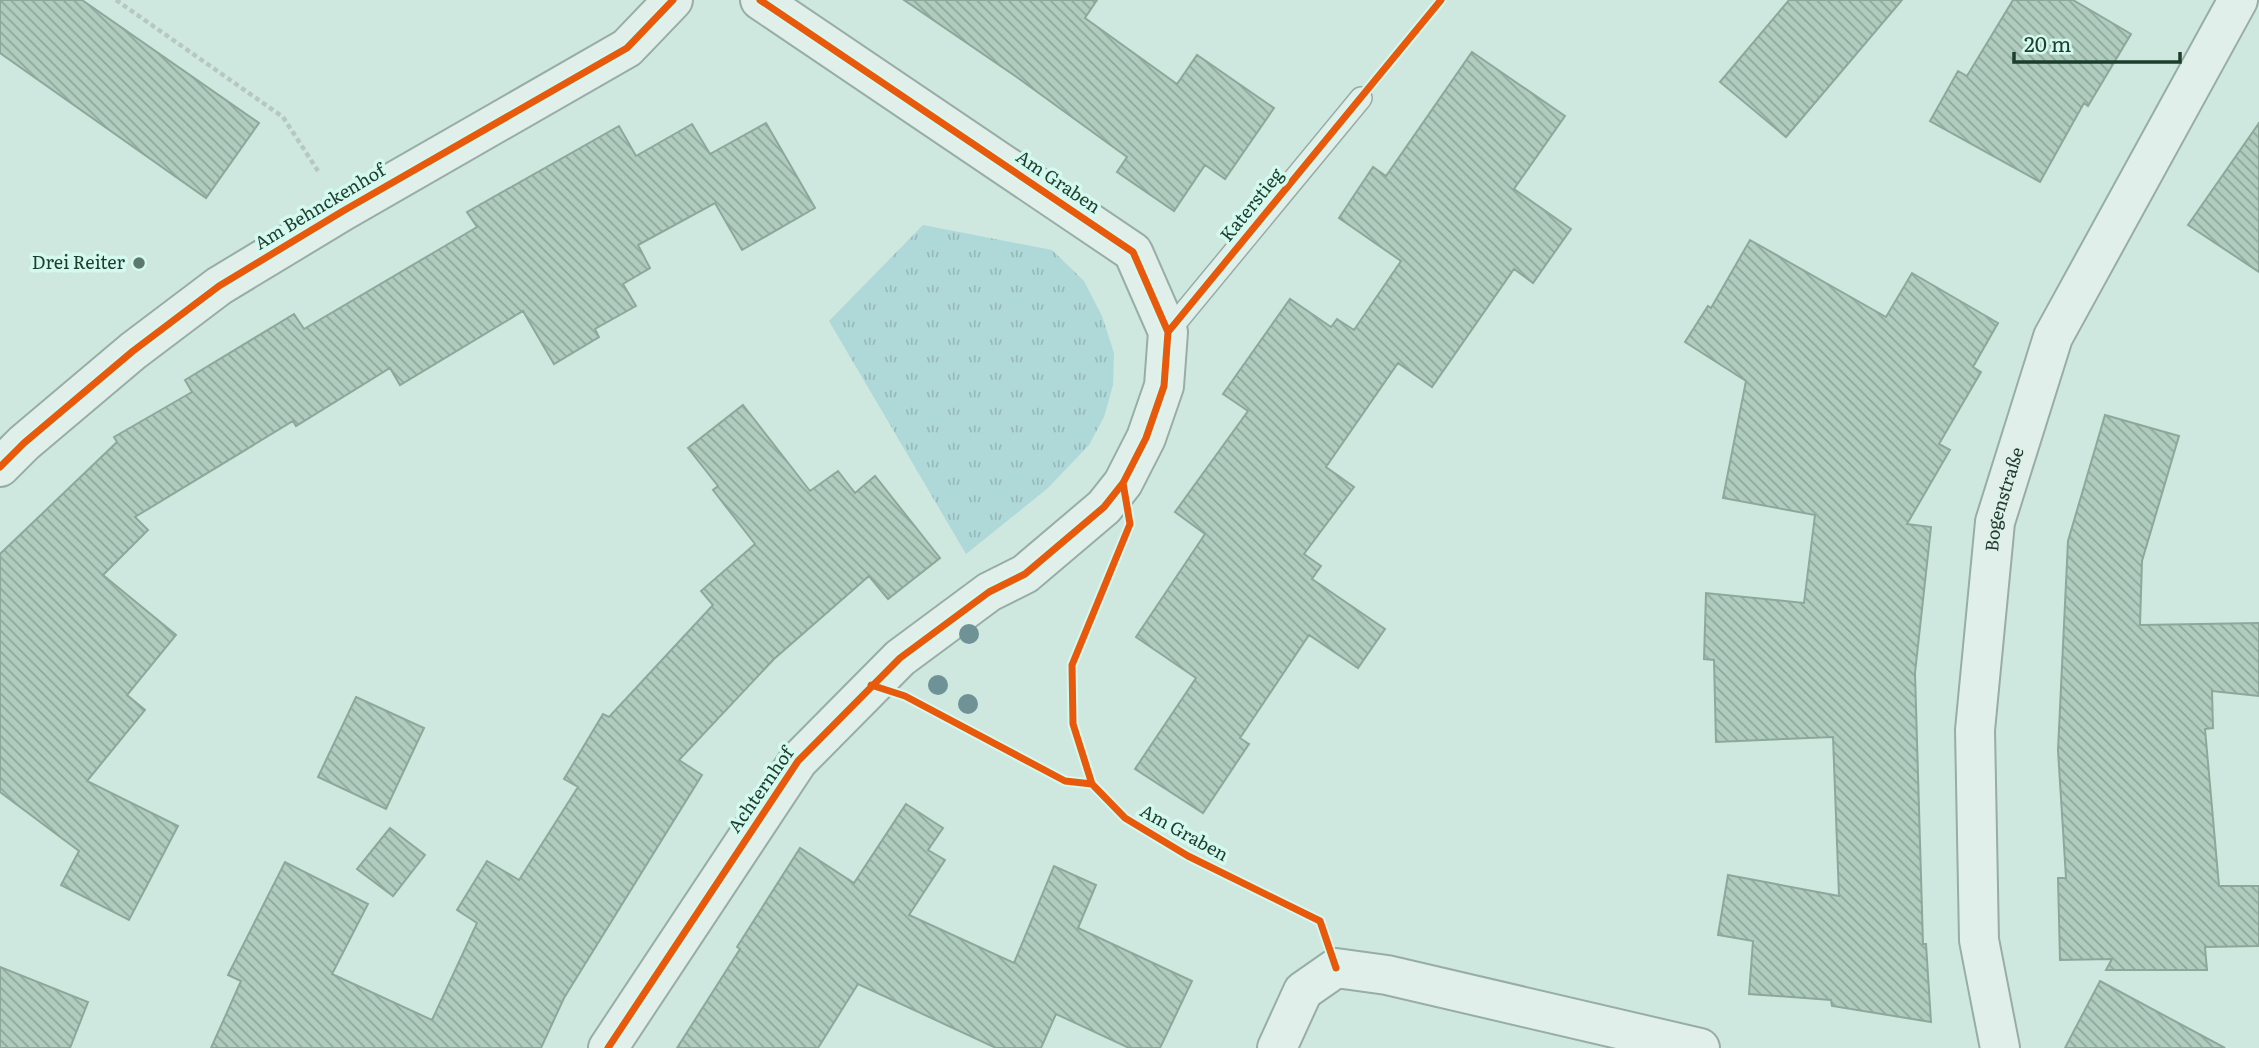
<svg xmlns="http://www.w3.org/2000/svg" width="2259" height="1048" font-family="Literata,serif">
<defs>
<pattern id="park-tufts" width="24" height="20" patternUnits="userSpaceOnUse" patternTransform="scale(1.75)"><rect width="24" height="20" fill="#afd8d8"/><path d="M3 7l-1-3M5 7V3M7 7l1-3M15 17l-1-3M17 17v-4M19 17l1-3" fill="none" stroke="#96baba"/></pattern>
<pattern id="building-back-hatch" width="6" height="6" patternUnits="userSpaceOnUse" patternTransform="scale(1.75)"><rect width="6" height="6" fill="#afccbe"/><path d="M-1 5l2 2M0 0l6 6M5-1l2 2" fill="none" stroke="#8ea79b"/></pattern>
</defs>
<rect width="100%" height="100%" fill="#cee8e0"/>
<path fill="url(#park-tufts)" d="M923,225l129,25 32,31 18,35 12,37 -1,32 -9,32 -15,28 -41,43 -82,66 -137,-233z"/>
<path fill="url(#building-back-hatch)" stroke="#8da89b" stroke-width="2" d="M0,0h82l177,123 -53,75 -206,-145z
M904,0h193l-12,18 92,66 20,-29 77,53 -49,71 -20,-14 -31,46 -57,-39 10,-15 -109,-79z
M1789,0h113l-116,137 -66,-55z
M2013,0h60l58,34 -43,72 -4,-3 -44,79 -110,-61 28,-50 9,5z
M1472,52l93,64 -51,73 57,40 -38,54 -19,-14 -82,118 -34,-24 -72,104 28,20 -50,67 17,12 -9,13 73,50 -27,39 -49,-33 -69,103 9,6 -46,69 -68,-44 61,-91 -60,-41 69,-103 -30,-22 73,-101 -25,-17 67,-95 41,28 6,-8 17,11 47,-69 -62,-43 34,-51 13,9z
M766,123l49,85 -73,42 -27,-47 -77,42 12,23 -27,16 13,22 -41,23 4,8 -45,27 -31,-53 -123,74 -10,-17 -94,58 -3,-5 -158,96 13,13 -45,45 73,60 -49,60 18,15 -58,71 91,45 -49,94 -68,-35 18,-34 -79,-59v-238l117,-112 -3,-5 78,-45 -7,-12 109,-66 10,15 129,-76 44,-26 -10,-15 152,-86 17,30 56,-32 18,30z
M2259,123v149l-71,-47z
M1750,240l136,77 26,-44 86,50 -25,44 8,5 -42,72 11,6 -43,74 24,3 -16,146 8,271h3l5,78 -99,-16 -1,-6 -82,-6 4,-53 -35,-6 10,-60 111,21 -6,-159 -117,5 -2,-82 -10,-1 2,-66 98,10 11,-88 -92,-17 23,-117 -61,-39 23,-36 3,2z
M743,405l67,86 28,-20 17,22 20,-17 65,82 -52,41 -19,-23 -95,83 -95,101 23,15 -138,223 -23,50h-330l30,-67 -13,-6 57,-113 83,42 -36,70 100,46 45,-97 -20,-13 30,-49 32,19 59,-93 -14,-8 39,-65 6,3 104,-112 -12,-14 54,-47 -42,-54 5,-4 -30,-38z
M2105,415l74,21 -37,125 -2,64 119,-2v73l-47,-5 1,37 -8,1 14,157h40v60l-54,1 2,23h-101l6,-11 -52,1 -2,-82h8l-8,-128 10,-209z
M356,697l68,31 -38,81 -68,-32z
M906,804l37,24 -15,22 17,10 -36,55 105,48 40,-97 42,19 -18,43 114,53 -32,67h-31l-73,-34 -15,34h-45l-138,-64 -40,64h-141l63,-99 -3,-2 63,-99 54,35z
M390,828l35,27 -32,41 -36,-27z
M0,967l88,35 -18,46h-70z
M2100,981l125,67h-160z"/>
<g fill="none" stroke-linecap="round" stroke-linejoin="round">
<defs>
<path id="service" d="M1168,332l193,-234"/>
<g id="minor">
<path d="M0,467l24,-24 109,-92 86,-65 124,-75 284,-163 46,-48"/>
<path d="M608,1048l190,-287 102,-103 89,-66 36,-18 79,-67 19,-24 23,-45 18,-52 4,-54 -35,-80 -373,-252"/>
<path d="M1277,1048l26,-57 33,-23 51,7 313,73"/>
<path id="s1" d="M2000,1048l-21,-108 -4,-210 20,-208 58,-185 185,-337"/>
</g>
</defs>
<use href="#service" stroke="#97ada5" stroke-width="24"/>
<use href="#minor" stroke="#97ada5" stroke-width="42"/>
<path stroke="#b7c8c1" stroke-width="4.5" stroke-dasharray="5 3.5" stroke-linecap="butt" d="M116,0l167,117 35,54
M1112,568l-40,97 1,59 19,60 33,34 63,38 114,55 18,10 1,3
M923,705l142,76 27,3"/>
<use href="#service" stroke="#e1efeb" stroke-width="21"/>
<use href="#minor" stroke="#e1efeb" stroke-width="38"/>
<defs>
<path id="cycleway" d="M1168,332l273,-332
M0,467l24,-24 109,-92 86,-65 124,-75 284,-163 46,-48
M1123,483l7,41 -58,141 1,59 19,60 33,34 63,38 132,65 16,47
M871,685l34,11 160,85 27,3
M608,1048l190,-287 102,-103 89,-66 36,-18 79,-67 19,-24 23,-45 18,-52 4,-54 -35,-80 -373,-252"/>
</defs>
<use href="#cycleway" stroke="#d4f9ef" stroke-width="11"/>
<use href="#cycleway" stroke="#e8590c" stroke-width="7"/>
</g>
<g fill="#6f9297">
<circle cx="969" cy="634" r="10"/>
<circle cx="938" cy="685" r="10"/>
<circle cx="968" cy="704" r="10"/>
</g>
<circle fill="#5b796c" stroke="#d4f9ef" stroke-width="2.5" cx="139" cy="263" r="7"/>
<g text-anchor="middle" stroke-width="7" stroke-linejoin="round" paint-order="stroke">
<g font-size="18" fill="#1d3d2d" stroke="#d4f9ef">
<text transform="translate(1058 182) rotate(34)" y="6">Am Graben</text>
<text transform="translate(1252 205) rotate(-51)" y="6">Katerstieg</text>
<text transform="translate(320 207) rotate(-31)" y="6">Am Behnckenhof</text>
<text dy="6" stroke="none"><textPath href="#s1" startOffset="553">Bogenstraße</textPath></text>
<text transform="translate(761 790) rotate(-55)" y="6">Achternhof</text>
<text transform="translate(1184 833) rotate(29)" y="6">Am Graben</text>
</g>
<g font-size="18" fill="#1d3d2d" stroke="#d4f9ef" text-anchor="end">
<text x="125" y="269">Drei Reiter</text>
</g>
</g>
<path d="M2014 52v10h166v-10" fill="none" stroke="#1d3d2d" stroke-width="3.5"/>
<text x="2024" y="52" font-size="21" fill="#1d3d2d" stroke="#d4f9ef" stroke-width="5" paint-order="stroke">20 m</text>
</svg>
